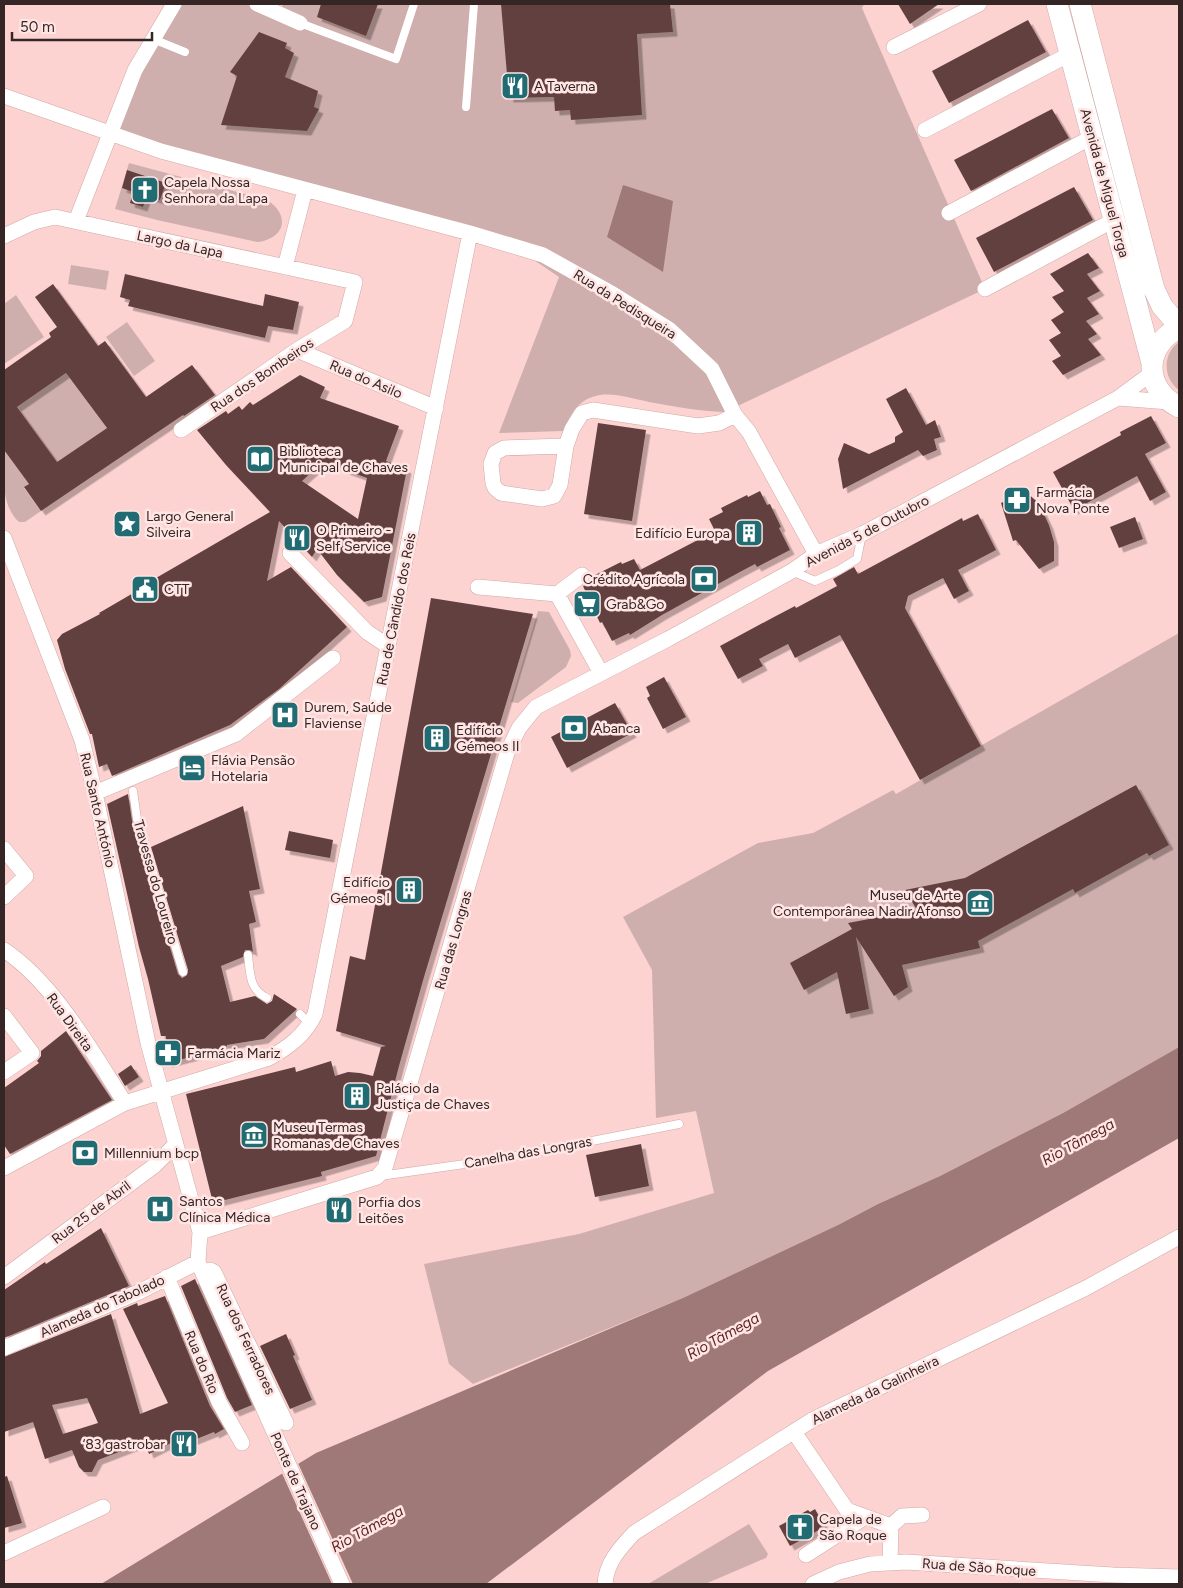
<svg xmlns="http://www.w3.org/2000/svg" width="1183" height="1588" font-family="Figtree,sans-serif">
<defs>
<filter id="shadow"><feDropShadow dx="4.5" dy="4.5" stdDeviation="0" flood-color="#0004"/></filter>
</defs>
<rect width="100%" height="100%" fill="#fdd3d1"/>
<path fill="#cfafad" d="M174,4h83l23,10 3,-10h581l-2,4 123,281 -260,123c-27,-1 -49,-5 -76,-10 -15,-3 -33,-9 -49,-7 -20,3 -30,18 -36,36l-65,2 60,-156 -56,-38 -394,-107z
M129,163l138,37c24,15 18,39 -10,42l-100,-22 -42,-11z
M71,265l38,6 -3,19 -38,-6z
M16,295l28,42 -40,27v-60z
M127,322l28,39 -21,15 -28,-39z
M1179,342v48c-16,-11 -17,-37 0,-48z
M66,373l41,55 -50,34 -40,-55z
M4,450l25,34 -5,4 17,23 -16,11h-6c-19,-17 -15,-49 -15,-72z
M538,611l11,1 21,38 1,6 -5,11 -48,36 -7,-1z
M1179,633v414l-116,66 -123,63 -62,28 -40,21 -153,72 -212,87 -24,-20 -25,-100 155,-30 135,-41 -18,-82 -40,7 -4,-148 -29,-53 135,-74 55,-10 80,-43 3,4z
M749,1524l19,30 -2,4 -61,26h-57z"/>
<path fill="#9f7977" d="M623,185l50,16 -10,71 -56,-35z
M1179,1047v91l-411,233 -282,213h-385l215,-131 369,-156 153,-72 40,-21 62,-28 123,-63z"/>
<path fill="#fdd3d1" d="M297,1461l56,123h-21l-51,-113z"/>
<path fill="#63403f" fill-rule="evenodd" filter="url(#shadow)" d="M321,4h57l-12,32 -49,-19z
M501,4h169l3,28 -36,2 5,81 -71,5 -1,-10 -15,1 -1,-14 -45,1z
M898,4h41l-29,20z
M1028,20l18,32 -97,51 -17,-32z
M259,32l28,11 -2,5 9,5 -9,24 33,14 -4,16 5,2 -12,22 -86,-6 16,-49 -7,-4z
M1052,109l17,29 -98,53 -17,-31z
M127,170l39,13 -6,17 -13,-4 -4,11 -13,-4 3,-11 -11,-4z
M1074,187l19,33 -99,52 -18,-34z
M1088,253l11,15 -12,6 13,17 -13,7 12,16 -13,7 11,13 -9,5 13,16 -38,20 -11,-14 9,-5 -12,-16 12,-7 -10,-13 13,-8 -12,-15 12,-6 -14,-17z
M125,274l138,32 2,-12 34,8 -6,28 -25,-4 -3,12 -137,-32 2,-6 -10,-3z
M53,284l45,62 7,-5 41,56 46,-32 23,30 -31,21 -1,-1 -142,96 -17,-24 5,-3 -25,-34v-80l47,-33 -2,-4 8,-6 -22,-30zM66,373l41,55 -50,34 -40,-55z
M300,375l25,12 -5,11 79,28 -13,35 21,8 -25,128 -18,5 -27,-27 -20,-26 -5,8 -33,-36 -12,60 24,-14 56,60 -68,62 -49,36 -118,51 -5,-12 -8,3 -7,-33h-2l-25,-65 -8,-29 5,-6 38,-20 -1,-1 36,-21 -2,-2 22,-13 1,1 114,-66 -44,-47 -29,-35 29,-19 2,3 11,-8 3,4 8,-8 3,3zM323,462l44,16 -9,41 -56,-38z
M906,388l20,37 9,-5 6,17 -7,2 3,11 -14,6 -5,-6 -75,39 -5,-30 6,-16 25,11 26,-12v-5l8,-5 -17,-33z
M1151,416l15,27 -21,11 21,38 -16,9 -13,-25 -63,34 -21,-38 68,-37 -1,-3z
M598,423l48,7 -14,91 -48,-7z
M760,491l7,14 3,-1 11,23 -2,1 11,22 -33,17 -2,-3 -17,9 -76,42 -32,20 -1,-2 -17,8 -10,-19 -2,1 -17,-37 14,-7 -2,-4 26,-13 1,2 12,-5 6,11 75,-39 -6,-12 14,-7 -2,-4 26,-13 1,2z
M1026,492l17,15 -1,3 7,15 5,17v19l-15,8 -23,-29 -3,1 -12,-38z
M978,514l18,36 -38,20 11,21 -15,8 -11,-21 -35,18 -3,12 76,138 -61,34 -80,-145 -45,23 -7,-14 -29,15 4,7 -25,13 -18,-33 54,-29 21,-11 1,2 41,-22 -4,-7 21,-12 4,7 104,-56 1,3z
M1135,517l8,22 -24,9 -9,-21z
M431,598l102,16 -109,363 -25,89 -23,90 -55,16 1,4 -109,27 -27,-109 109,-27 1,5 35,-11 4,15 13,-4 12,1 13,3 8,-29 5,-1 -50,-15 14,-75 15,4z
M664,677l22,40 -23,12 -16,-31 3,-2 -4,-9z
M615,703l17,30 -65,35 -16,-31z
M1136,785l33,60 -20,11 -2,-3 -72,40 -2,-4 -95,52 2,7 -78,17 6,22 -14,9 -38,-59 13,72 -23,5 -9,-42 -33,18 -14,-27 62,-34 -4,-6 69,-13 -12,-20 60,-12z
M128,794l4,27 46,153 4,4 5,-3 1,-5 -37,-123 92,-41 17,83 -11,2 7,31 -7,2 4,28 -3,-2h-5l-2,7 -22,9 9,36 25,-6 12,8 5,-3 2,-7 23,15 -33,30 -37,6 -1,3 -59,15 -1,-27h-5l-13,-57 -9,-32 -32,-143z
M289,831l44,9 -3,18 -45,-8z
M66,1031l46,69 -102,54 -6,-9v-57l35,-25 -2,-2 4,-5v-5z
M131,1065l8,12 -14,9 -7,-12z
M641,1144l8,42 -54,11 -9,-42z
M101,1228l28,58 -125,52v-48l41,-28 1,2z
M195,1279l57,126 -17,7 -8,-14 -46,-112z
M165,1296l45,110 14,23 -9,5 -1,-2 -35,14 -2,-6 -28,14 -4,-12 -47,18 -6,12h-8l-5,-5 -7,-17 -27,9 -12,-37 -29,10v-75l107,-43 29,100 28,-11 -45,-94 14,-6 1,3zM87,1398l11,25 -35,11 -11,-29z
M286,1334l9,21 -2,1 19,44 -22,9 -30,-63z
M7,1476l15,47 -18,5v-51z
M815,1509l9,16 -5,3v2l-29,16 -11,-20 29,-16 2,2z"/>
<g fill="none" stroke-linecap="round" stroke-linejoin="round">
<defs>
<path id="lane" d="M300,23l96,36 18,-55
M153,39l32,13
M466,107l8,-103
M792,571l23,10 24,-11 18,-11 5,-25
M133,791l4,28 46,153
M248,955c2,17 1,35 19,43
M300,1014l10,10
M380,1176l120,-17 179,-35"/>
<path id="street" d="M257,4l43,19
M894,47l85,-43
M4,96l157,55 309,82 73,22 70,39 56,35 43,40 23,46 14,17 67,122
M925,130l145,-76
M949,213l143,-76
M76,221l59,-151 39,-66
M4,236l30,-14 21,-5 300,65 -10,39 -48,29 -116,80
M285,267l20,-77
M985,289l129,-69
M297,350l139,58
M1118,398l51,4
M566,446l-62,2 -9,5 -4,11 2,19 2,5 6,5 41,6 12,-3 6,-11 6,-39 6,-17 10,-16 11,-3 105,16 21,-3 16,-8
M4,538l78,202 13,53 53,250 52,189 -2,30 144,322
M290,553l77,79 21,14
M478,587l79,7 44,79
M557,594l25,-19
M95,793l141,-59 97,-76
M4,849l22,27 -22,21
M4,950c50,33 89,103 121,153
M4,1016l28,37 -28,19
M4,1168l121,-65 144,-45c20,-11 36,-23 46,-44l155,-781
M200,1232l177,-55 8,-9 122,-415 12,-25 17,-21 132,-68 124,-68 24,-17 46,-20 256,-136 34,-25
M210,1270l4,2 72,151
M4,1277l150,-111 22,-22
M167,1277l52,125 23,41
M4,1348l135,-56 59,-30
M794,1432l53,78 44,16 -1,37
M891,1526l11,-10 20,-1
M4,1553l99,-46
M806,1555l59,-38
M605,1584c1,-21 15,-36 29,-51l178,-113 274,-132 93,-51
M813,1584l26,-12 31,-8 36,-2 207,13 66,2"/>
<path id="secondary" d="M1057,4l95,359
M1080,4l74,285 8,17 17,20
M1179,328c-36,18 -36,61 0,79"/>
</defs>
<use href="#lane" stroke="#d0a9a6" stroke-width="9"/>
<use href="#street" stroke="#d0a9a6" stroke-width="16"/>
<use href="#secondary" stroke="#d0a9a6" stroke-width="22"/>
<use href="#lane" stroke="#fff" stroke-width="8"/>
<use href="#street" stroke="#fff" stroke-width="15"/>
<use href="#secondary" stroke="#fff" stroke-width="21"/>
</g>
<defs>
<symbol id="restaurant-square" viewBox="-11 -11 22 22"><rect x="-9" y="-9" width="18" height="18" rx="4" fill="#216c72" stroke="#ffe5e4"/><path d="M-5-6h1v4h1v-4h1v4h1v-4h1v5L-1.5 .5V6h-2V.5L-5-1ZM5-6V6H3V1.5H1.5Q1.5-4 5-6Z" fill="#fff"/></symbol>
<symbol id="church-square" viewBox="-11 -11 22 22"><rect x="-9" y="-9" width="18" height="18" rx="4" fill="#216c72" stroke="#ffe5e4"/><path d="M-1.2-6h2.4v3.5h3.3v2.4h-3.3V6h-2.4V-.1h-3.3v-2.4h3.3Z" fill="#fff"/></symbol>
<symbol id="library-square" viewBox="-11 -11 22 22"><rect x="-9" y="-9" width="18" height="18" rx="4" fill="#216c72" stroke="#ffe5e4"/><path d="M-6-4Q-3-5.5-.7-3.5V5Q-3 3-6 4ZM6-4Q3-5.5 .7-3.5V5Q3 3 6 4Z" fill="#fff"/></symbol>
<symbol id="pharmacy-square" viewBox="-11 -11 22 22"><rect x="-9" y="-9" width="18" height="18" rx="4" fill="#216c72" stroke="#ffe5e4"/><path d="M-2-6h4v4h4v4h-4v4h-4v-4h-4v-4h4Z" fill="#fff"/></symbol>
<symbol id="sight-square" viewBox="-11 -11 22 22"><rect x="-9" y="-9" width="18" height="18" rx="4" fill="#216c72" stroke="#ffe5e4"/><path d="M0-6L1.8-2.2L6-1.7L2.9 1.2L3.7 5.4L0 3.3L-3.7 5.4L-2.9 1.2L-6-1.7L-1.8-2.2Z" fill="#fff"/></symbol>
<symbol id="building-square" viewBox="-11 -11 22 22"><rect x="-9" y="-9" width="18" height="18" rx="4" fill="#216c72" stroke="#ffe5e4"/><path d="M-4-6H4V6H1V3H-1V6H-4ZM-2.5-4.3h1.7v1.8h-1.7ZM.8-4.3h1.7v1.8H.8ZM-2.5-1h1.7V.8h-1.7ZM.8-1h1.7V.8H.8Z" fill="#fff"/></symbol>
<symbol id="bank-square" viewBox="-11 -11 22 22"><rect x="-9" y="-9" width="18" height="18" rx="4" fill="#216c72" stroke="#ffe5e4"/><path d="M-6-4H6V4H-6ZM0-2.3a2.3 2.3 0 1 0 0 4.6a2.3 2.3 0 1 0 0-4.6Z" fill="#fff"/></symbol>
<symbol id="civic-square" viewBox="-11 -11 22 22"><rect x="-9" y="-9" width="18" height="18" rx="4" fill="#216c72" stroke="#ffe5e4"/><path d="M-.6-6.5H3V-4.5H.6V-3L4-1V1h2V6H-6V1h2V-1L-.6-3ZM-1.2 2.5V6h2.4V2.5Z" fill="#fff"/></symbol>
<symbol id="supermarket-square" viewBox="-11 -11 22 22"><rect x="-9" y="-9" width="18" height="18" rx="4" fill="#216c72" stroke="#ffe5e4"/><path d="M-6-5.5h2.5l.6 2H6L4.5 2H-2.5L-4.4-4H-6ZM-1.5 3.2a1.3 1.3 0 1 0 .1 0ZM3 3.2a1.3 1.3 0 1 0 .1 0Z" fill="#fff"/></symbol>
<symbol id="hospital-square" viewBox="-11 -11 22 22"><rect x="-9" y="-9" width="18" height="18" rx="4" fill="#216c72" stroke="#ffe5e4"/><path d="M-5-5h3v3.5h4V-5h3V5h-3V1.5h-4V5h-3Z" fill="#fff"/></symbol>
<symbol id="hotel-square" viewBox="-11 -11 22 22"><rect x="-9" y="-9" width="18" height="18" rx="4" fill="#216c72" stroke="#ffe5e4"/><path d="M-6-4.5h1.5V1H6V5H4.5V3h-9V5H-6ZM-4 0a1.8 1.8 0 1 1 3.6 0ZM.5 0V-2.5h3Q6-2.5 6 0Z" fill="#fff"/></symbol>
<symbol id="museum-square" viewBox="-11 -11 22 22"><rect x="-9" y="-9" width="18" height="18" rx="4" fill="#216c72" stroke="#ffe5e4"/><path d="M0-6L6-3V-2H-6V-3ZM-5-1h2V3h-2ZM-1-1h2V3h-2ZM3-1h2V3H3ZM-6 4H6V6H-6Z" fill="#fff"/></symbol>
</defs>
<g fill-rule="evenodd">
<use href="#restaurant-square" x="499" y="70" width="32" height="32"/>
<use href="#church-square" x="129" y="174" width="32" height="32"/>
<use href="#library-square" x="244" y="443" width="32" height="32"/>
<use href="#pharmacy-square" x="1001" y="484" width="32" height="32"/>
<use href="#sight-square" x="111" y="508" width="32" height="32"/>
<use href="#building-square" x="733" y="517" width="32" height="32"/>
<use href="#restaurant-square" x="281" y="522" width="32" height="32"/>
<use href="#bank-square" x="688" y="563" width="32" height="32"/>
<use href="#civic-square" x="129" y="573" width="32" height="32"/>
<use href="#supermarket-square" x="571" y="588" width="32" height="32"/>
<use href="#hospital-square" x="269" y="699" width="32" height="32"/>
<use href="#bank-square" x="558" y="712" width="32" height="32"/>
<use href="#building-square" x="421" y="722" width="32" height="32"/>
<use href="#hotel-square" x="176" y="752" width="32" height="32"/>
<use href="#building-square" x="393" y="874" width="32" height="32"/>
<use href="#museum-square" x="964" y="887" width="32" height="32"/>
<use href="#pharmacy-square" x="152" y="1037" width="32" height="32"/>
<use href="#building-square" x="341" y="1080" width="32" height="32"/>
<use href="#museum-square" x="238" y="1119" width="32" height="32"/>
<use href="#bank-square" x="69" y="1137" width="32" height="32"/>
<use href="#hospital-square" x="144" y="1193" width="32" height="32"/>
<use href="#restaurant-square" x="323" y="1194" width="32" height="32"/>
<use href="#restaurant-square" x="168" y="1428" width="32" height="32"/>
<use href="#church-square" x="784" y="1511" width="32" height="32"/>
</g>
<g text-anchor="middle" stroke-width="5" stroke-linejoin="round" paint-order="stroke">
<g font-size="14" fill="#352524" stroke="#ffe5e4" text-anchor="start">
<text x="534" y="91">A Taverna</text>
<text x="164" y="187">Capela Nossa<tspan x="164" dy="16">Senhora da Lapa</tspan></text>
<text x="279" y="456">Biblioteca<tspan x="279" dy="16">Municipal de Chaves</tspan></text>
<text x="1036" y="497">Farmácia<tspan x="1036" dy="16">Nova Ponte</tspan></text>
<text x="146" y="521">Largo General<tspan x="146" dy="16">Silveira</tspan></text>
<text x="316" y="535">O Primeiro -<tspan x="316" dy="16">Self Service</tspan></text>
<text x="730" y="538" text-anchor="end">Edifício Europa</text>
<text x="685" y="584" text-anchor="end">Crédito Agrícola</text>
<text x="164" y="594">CTT</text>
<text x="606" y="609">Grab&amp;Go</text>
<text x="304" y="712">Durem, Saúde<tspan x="304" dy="16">Flaviense</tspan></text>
<text x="593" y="733">Abanca</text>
<text x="456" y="735">Edifício<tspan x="456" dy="16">Gémeos II</tspan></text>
<text x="211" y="765">Flávia Pensão<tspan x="211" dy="16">Hotelaria</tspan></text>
<text x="390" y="887" text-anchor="end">Edifício<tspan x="390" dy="16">Gémeos I</tspan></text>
<text x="961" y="900" text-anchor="end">Museu de Arte<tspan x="961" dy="16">Contemporânea Nadir Afonso</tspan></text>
<text x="187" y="1058">Farmácia Mariz</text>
<text x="376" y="1093">Palácio da<tspan x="376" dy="16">Justiça de Chaves</tspan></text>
<text x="273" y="1132">Museu Termas<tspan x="273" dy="16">Romanas de Chaves</tspan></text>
<text x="104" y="1158">Millennium bcp</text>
<text x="179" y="1206">Santos<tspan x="179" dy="16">Clínica Médica</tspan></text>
<text x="358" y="1207">Porfia dos<tspan x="358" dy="16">Leitões</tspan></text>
<text x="165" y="1449" text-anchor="end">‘83 gastrobar</text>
<text x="819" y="1524">Capela de<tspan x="819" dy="16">São Roque</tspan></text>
</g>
<g font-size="14" fill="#352524" stroke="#ffe5e4">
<text transform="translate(1105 183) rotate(75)" y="5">Avenida de Miguel Torga</text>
<text transform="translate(180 244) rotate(12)" y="5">Largo da Lapa</text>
<text transform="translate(625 304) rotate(32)" y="5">Rua da Pedisqueira</text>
<text transform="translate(262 375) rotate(-34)" y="5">Rua dos Bombeiros</text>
<text transform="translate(366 379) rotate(23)" y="5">Rua do Asilo</text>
<text transform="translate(867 531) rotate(-28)" y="5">Avenida 5 de Outubro</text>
<text transform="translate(396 609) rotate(-79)" y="5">Rua de Cândido dos Reis</text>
<text transform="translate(98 810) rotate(77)" y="5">Rua Santo António</text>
<text transform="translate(156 882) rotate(74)" y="5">Travessa do Loureiro</text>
<text transform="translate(453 940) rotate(-74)" y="5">Rua das Longras</text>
<text transform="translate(70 1022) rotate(54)" y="5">Rua Direita</text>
<text transform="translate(528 1152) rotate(-10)" y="5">Canelha das Longras</text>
<text transform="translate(91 1212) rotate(-37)" y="5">Rua 25 de Abril</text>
<text transform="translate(102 1306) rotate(-24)" y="5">Alameda do Tabolado</text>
<text transform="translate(246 1339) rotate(65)" y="5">Rua dos Ferradores</text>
<text transform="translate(202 1362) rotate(67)" y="5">Rua do Rio</text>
<text transform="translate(875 1390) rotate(-26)" y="5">Alameda da Galinheira</text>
<text transform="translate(296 1481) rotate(66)" y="5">Ponte de Trajano</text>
<text transform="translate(979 1567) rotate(4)" y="5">Rua de São Roque</text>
</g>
<g font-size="15" font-style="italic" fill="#5b2626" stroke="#ffe5e4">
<text transform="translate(1078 1142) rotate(-29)" y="5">Rio Tâmega</text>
<text transform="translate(723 1336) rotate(-29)" y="5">Rio Tâmega</text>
<text transform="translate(367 1529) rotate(-29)" y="5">Rio Tâmega</text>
</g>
</g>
<rect width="1183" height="1588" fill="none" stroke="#352524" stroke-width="10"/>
<path d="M12 32v8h140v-8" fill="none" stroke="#352524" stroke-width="2.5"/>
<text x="20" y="32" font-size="15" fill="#352524" stroke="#ffe5e4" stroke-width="4" paint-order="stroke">50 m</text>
</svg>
